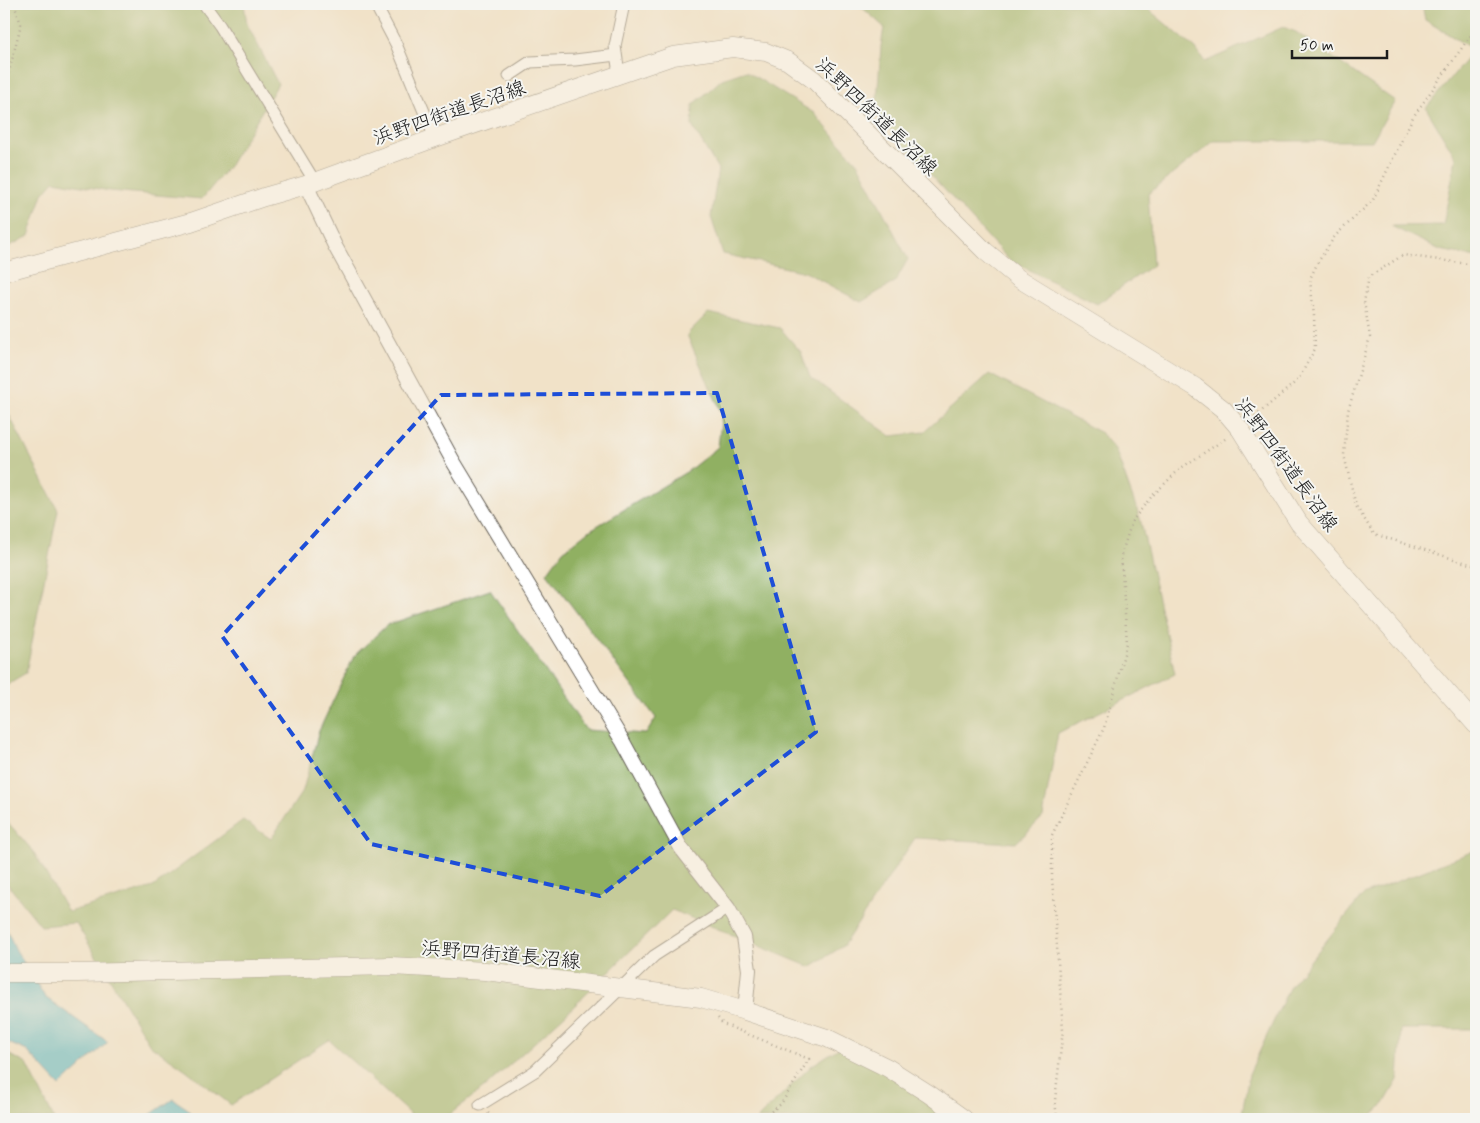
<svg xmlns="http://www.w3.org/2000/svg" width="1480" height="1123" font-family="Mynerve,'Klee One',sans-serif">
<rect width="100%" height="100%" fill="#f6f6f2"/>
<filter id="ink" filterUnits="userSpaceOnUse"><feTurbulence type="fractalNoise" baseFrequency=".02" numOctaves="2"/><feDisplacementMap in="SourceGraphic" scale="10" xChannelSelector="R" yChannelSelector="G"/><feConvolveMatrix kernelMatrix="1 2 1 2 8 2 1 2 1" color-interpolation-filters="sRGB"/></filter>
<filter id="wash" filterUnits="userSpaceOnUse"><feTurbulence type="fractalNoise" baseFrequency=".0096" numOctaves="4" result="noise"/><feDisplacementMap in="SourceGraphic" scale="20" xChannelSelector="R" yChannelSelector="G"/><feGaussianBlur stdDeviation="1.12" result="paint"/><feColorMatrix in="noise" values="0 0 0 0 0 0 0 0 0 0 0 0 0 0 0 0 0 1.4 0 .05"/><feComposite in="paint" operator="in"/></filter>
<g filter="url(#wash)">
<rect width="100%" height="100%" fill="#f1e2c8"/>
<path fill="#90b062" stroke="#56663f" d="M4,4h240l3,20 31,60 -48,81 -28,34 -92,-8 -56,-10 -11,13 -14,42 -25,13z
M858,4h284l54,45 9,13 78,-35 13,5 99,69 -23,40h-158l-66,53 5,71 -56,39 -88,-44 -133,-145 5,-69 3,-19z
M1422,4h54v253l-36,-7 -49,-24 52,-1 13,-67 -30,-50 48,-58 -49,-30z
M746,71l68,42 44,51 50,95 -13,23 -34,20 -56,-30 -82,-18 -12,-37 7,-48 -26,-43 1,-21 29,-26z
M708,313l72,15 21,24 9,25 81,59 33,-4 65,-58 112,59 14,16 25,69 35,156 -117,59 -15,84 -27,26 -101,-5 -72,108 -33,21 -138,-57 -107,105 -80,72 -36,28 -34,4 -86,-79 -98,65 -45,-35 -36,-25 -74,-122 -35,3 -37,-46v-62l29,33 35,61 85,-25 90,-67 28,19 32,-49 16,-59 35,-75 33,-31 103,-35 96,140 60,4 10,-16 -109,-145 16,-22 24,-19 101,-61 30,-24 4,-33 -35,-79 4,-5z
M4,405l54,105 -32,163 -22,13z
M1476,850v181l-3,-2h-72l-3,51 -14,24 -16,15h-127l8,-45 41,-88 73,-91z
M848,1042l117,77h-208l54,-53z
M4,1052l23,12 27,55h-50z"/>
<path fill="#49b4c6" stroke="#326871" d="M4,924l12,26 29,47 63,45 -48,44 -33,-35 -23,-10z
M173,1099l15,10 8,10h-52z"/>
</g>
<g filter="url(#ink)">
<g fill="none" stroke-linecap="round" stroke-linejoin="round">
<defs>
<path id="minor" d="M204,4l16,22 95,156
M375,4l21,40 39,94
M619,74l-4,-28 9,-42
M509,76l21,-14 45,-2 41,-5
M480,1105l55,-34 119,-115 74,-48"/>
<path id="tertiary" d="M306,185l29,61 118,215 169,279 59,108 47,60 16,29 5,33 -4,41"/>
<path id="primary" d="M4,272l187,-50 73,-25 42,-12 129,-47 238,-82 60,-8 33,4 22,9 26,19 171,171 33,27 177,109 28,22 17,20 59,94 177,202
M4,973h73l314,-7 94,5 216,27 44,13 82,27 61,30 41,26 35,25"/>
</defs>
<use href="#minor" stroke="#676158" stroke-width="13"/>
<use href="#tertiary" stroke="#676158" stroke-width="16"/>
<use href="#primary" stroke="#676158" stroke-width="19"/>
<path stroke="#676158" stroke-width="2.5" stroke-dasharray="1 4" stroke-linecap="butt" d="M4,82l5,-10 12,-48 -7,-20
M1476,265l-73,-10 -34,22 -5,25 6,35 -22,74 -4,44 12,51 18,28 102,32
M1251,420l47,-40 17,-31 -1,-33 -4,-37 8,-17 17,-26 38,-36 40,-83 63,-89
M718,1018l5,6 86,35 -28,45 -20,15
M488,1113l6,6
M1057,1119l-2,-19 8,-70 -11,-152v-43l52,-107 23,-85 -6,-87 11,-35 20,-25 29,-28 47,-31"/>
<use href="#minor" stroke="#fff" stroke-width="11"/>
<use href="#tertiary" stroke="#fff" stroke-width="14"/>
<use href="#primary" stroke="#fff" stroke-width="18"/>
</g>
</g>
<path d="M0 0H1480V1123H0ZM717,393l99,339 -216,164 -229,-52 -149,-208 219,-241z" fill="#f1e2c8" fill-opacity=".55" fill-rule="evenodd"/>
<path fill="none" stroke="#1d4ed8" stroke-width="4" stroke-dasharray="10 6" stroke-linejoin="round" d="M717,393l99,339 -216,164 -229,-52 -149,-208 219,-241z"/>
<g text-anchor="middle" stroke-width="4" stroke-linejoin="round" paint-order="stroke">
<g font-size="20" fill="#1c1c1c" stroke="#f6f6f2">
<text transform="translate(449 112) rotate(-19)" y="7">浜野四街道長沼線</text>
<text transform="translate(877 116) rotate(44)" y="7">浜野四街道長沼線</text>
<text transform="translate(1287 464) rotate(54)" y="7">浜野四街道長沼線</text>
<text transform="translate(501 954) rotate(5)" y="7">浜野四街道長沼線</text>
</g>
</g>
<rect width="1480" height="1123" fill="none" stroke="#f6f6f2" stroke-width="20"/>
<path d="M1292 50v8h95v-8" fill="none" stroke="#1c1c1c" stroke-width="2.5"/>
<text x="1300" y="50" font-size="15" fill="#1c1c1c" stroke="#f6f6f2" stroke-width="4" paint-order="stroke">50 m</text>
</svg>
